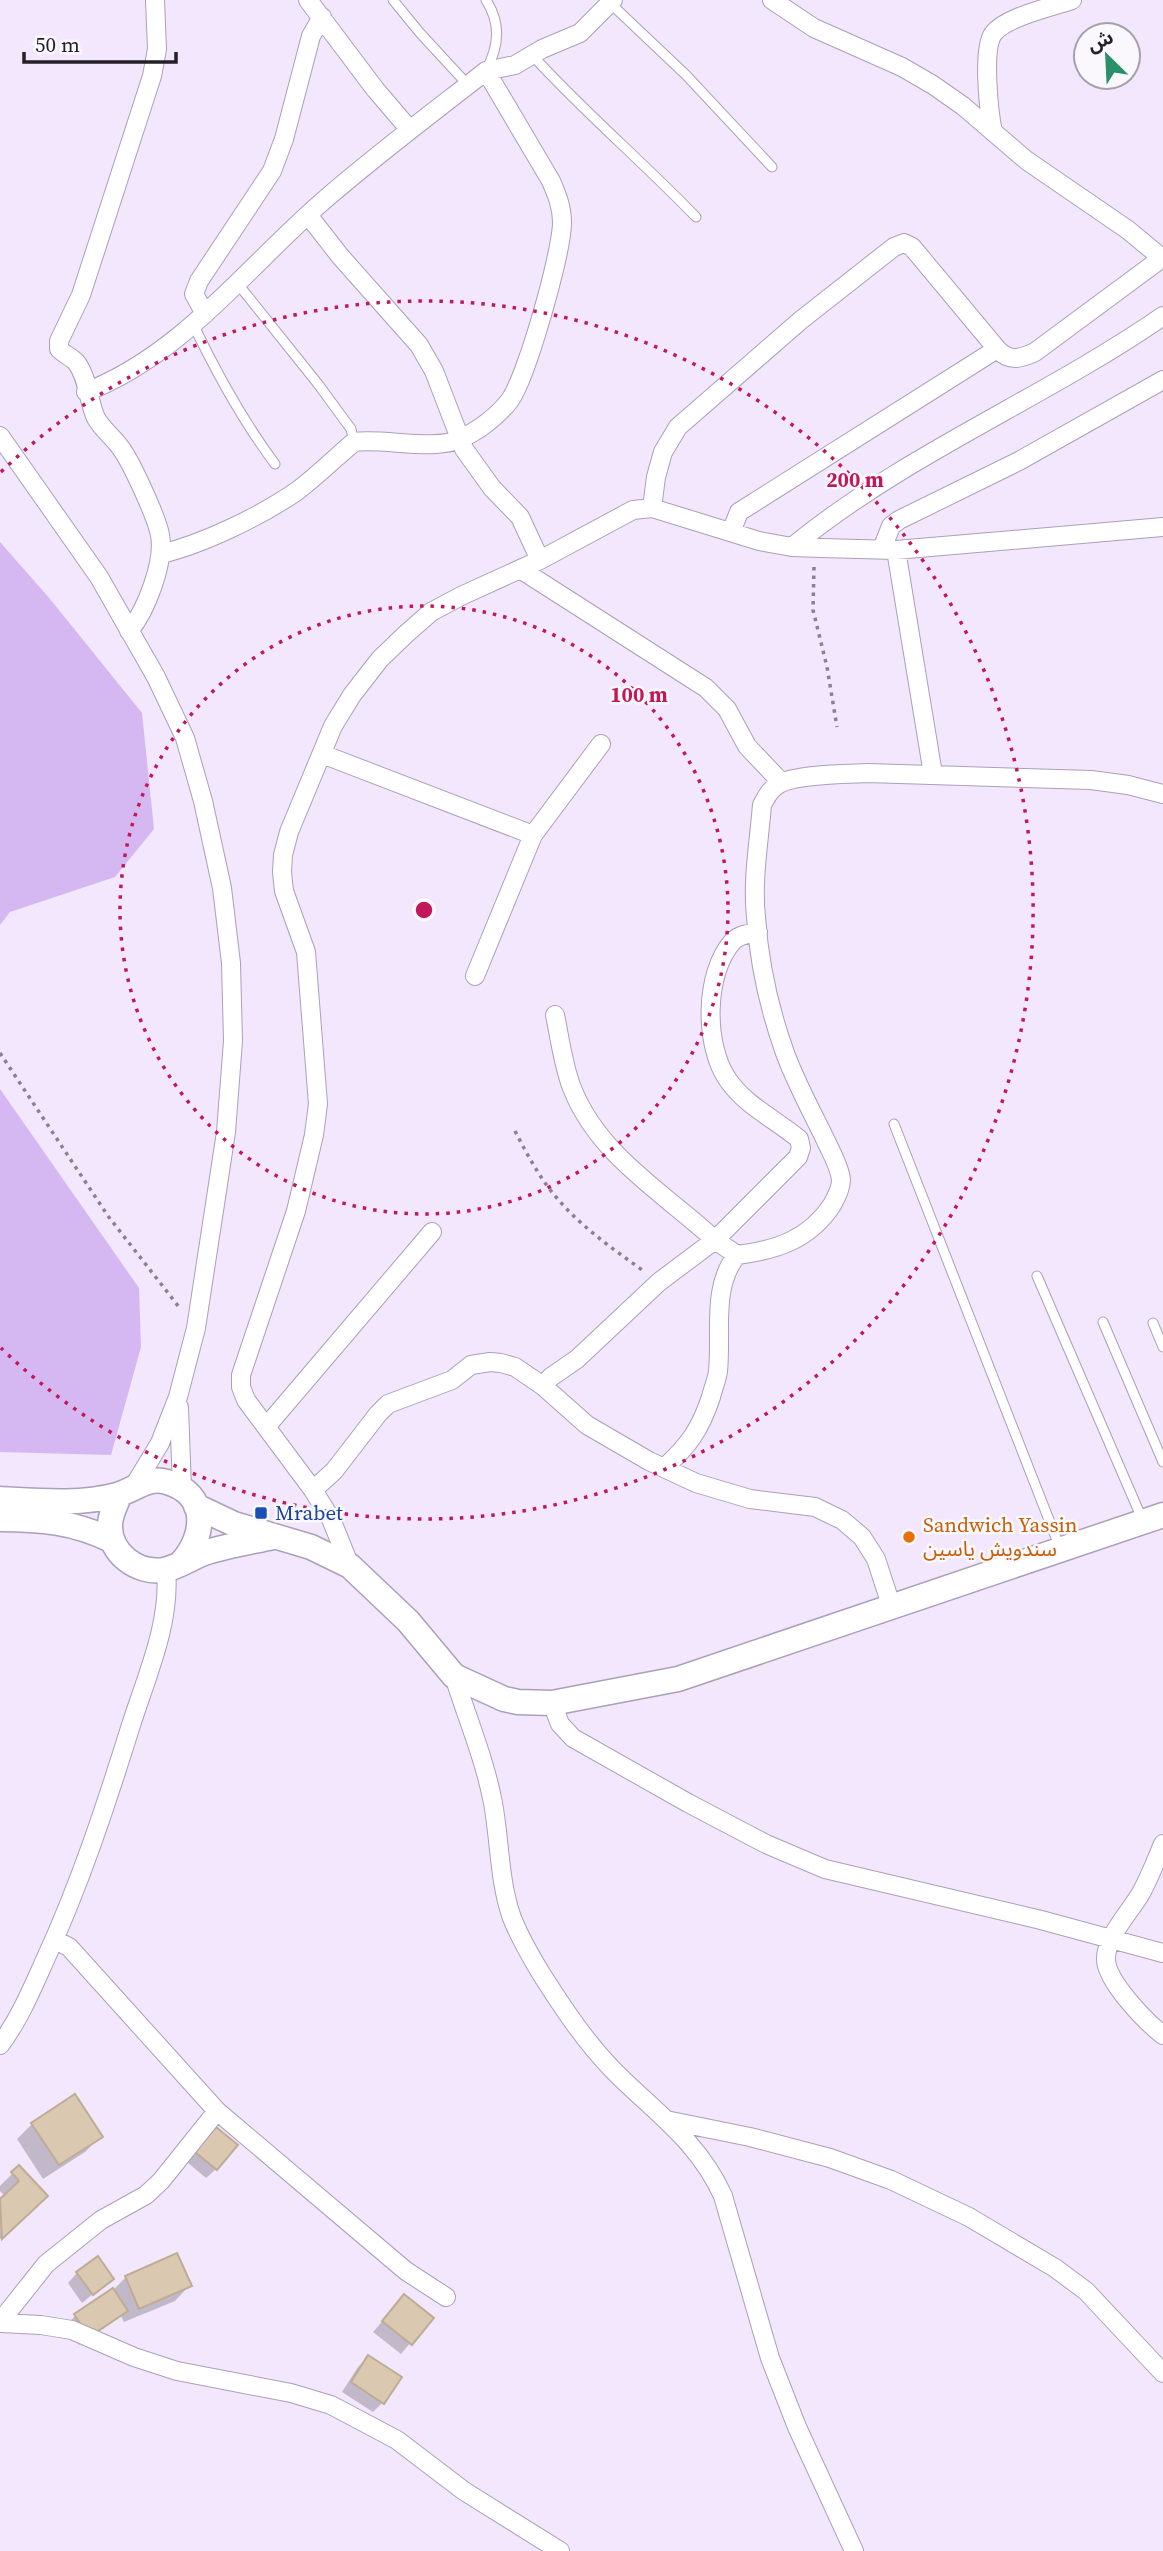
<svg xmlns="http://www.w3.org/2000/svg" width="1163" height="2551" font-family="'Source Serif 4','Noto Sans Arabic',serif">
<rect width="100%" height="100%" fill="#f2e7fd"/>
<path fill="#d5b8f1" d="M0,542l50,57 92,114 12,116 -39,48 -105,35 -10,13z
M0,1089l139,199 2,59 -30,108 -111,-3z"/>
<path fill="#0003" d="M32,2124l68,13 -15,15 -42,27 -26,-40z
M206,2139l10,30 -10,9 -19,-16z
M19,2167l12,43 -31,29v-38l5,-5 -5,-5v-5z
M77,2273l35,5 -30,25 -14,-20z
M126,2277l63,9 -14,15 -51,21 -3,-6 -42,29 -13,-20 9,-9 37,-25z
M404,2296l27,22 -30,36 -28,-22z
M368,2357l15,45 -10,10 -31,-20 16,-25z"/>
<path fill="#dbc8b0" stroke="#bfac95" stroke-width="2" d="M75,2094l28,43 -44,28 -28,-42z
M216,2127l22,18 -21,25 -22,-18z
M19,2165l29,31 -46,43 -2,-40 19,-18 -8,-9z
M177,2253l15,33 -53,23 -14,-33z
M98,2256l16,23 -21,16 -17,-23z
M113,2288l15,23 -39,26 -15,-23z
M404,2294l30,24 -22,27 -30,-24z
M368,2355l34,22 -18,27 -33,-22z"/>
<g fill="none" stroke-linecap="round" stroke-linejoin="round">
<defs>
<path id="lane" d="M393,0l27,33 48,52
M486,0c15,23 13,47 0,70
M610,3l76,72 86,92
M532,55c52,57 111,107 164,162
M238,284l80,100 33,45 3,13
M194,326c23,48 49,95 81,138
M894,1124l166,424
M1037,1276l106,245
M1103,1322l60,140
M1153,1323l10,24"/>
<path id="street" d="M308,0l67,89 35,41
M772,0l42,28 88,39 31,18 30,21 63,54 102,70 35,29
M993,132c-4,-19 -11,-82 0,-98 12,-17 59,-27 79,-34
M308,215l32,41 79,89 15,26 30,78 28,39 28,29 20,43
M205,314l-11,-20 5,-13 73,-110 12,-32 27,-103 11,-19
M86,392c97,-38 160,-124 236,-190 47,-41 97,-79 146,-117l18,-14 29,-6 27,-16 38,-16 33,-33
M0,436l99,141 57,100 29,61 18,63 19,87 9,75 2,78 -7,91 -11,72 -19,124 -18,69 -18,46 -26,43
M652,508l4,-31 7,-25 15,-25 123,-107 93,-73 10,-4 8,4 85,102c12,13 23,10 38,3l127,-94
M731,532l8,-20 258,-163
M792,547c113,-93 251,-148 371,-231
M882,549l9,-23 8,-6 120,-59 144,-81
M896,550l37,224
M161,554c42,-10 100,-38 136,-63 20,-15 38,-33 57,-49 30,-4 81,9 106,-3 18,-8 38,-23 50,-39 17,-24 52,-148 52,-178 0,-15 -5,-27 -11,-41l-65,-110
M520,569l186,119 21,21 20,37 34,36
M129,631c17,-20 36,-69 31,-96 -3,-17 -29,-74 -40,-88 -7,-10 -18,-18 -24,-29 -8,-17 -8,-41 -20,-56 -5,-5 -12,-8 -17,-13v-8l22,-46 71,-219 5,-27 -2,-49
M322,754l211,81
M758,932c-9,2 -18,2 -25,9 -29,32 -29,105 -5,139 18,26 47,39 71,59l2,9 -3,9 -83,83 22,15c39,-5 72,-15 95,-50 4,-7 9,-16 9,-25 -1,-13 -10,-28 -15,-39 -14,-29 -30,-58 -41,-88 -15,-42 -26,-91 -29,-136 -4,-36 3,-75 6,-112 5,-9 8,-16 17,-21 16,-10 68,-10 89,-11l223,7 37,5 35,9
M475,976l58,-141 68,-91
M543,1386l44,39 62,36 47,22 54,16 65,8 27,13 20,17 14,22 16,49
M179,1407l3,82
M266,1427l166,-195
M664,1468c25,-23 36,-38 47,-71 2,-9 6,-17 7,-26 4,-38 -7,-84 19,-116
M313,1490l21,-19 44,-57 10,-10 64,-24 19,-15 19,-3 11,1 14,4 28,19 8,-9 26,-18 82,-77 56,-42c-51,-47 -117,-85 -143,-152 -9,-23 -12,-49 -17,-73
M350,1566l-19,-47 -18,-29 -67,-90 -5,-13v-12l55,-164 18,-76 4,-31 -12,-152 -22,-61 -2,-19 1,-17 6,-23 44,-106 19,-31 28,-36 26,-25 25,-22 30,-16 79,-36 93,-50 19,-2 107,33 33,6 29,1 75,2 267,-23
M454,1676c13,42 31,84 39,127 7,38 6,79 19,115 8,20 19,39 30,57 21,33 43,66 70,94 42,43 86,71 111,127l47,162 27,69 57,124
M552,1703l8,21 13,14 115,65 78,41 59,25 216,51 122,33
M1163,1844c-7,16 -13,33 -22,49 -11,19 -35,43 -35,66 0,22 40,63 57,76
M55,1940l14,7 148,164 189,160 40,26
M0,2045c19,-25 32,-56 45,-85 35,-76 61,-155 86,-235 16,-50 40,-103 35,-155
M666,2120l84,17 80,21 61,22 78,37 86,51 31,23 77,82
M0,2322l46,-58 55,-44 45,-25 15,-14 56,-70
M0,2323l41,2 31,5 62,27 43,14 114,22 40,12 66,35 67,51 96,60"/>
<path id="secondary" d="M120,1494c-4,10 -10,20 -10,31 -1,28 27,49 54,45 14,-3 27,-12 40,-17 22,-7 46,-11 69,-16
M0,1499c38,2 80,6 117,-4 18,-5 30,-19 50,-13 42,12 39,54 14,81
M196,1506l38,18 77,23 39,19 58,55 46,55 50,23 14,3 34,1 126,-24 485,-164
M0,1519c40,0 74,3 111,21"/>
</defs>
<use href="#lane" stroke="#ac9fb9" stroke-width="11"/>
<use href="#street" stroke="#ac9fb9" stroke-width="20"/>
<use href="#secondary" stroke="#ac9fb9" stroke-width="27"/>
<path stroke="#898190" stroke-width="3.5" stroke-dasharray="3.5 5" stroke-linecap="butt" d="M814,567l-1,43 14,57 10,60
M0,1053l108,163 71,91
M515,1131c12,23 24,46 41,66 25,30 57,52 89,75"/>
<use href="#lane" stroke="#fff" stroke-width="9"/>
<use href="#street" stroke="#fff" stroke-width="18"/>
<use href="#secondary" stroke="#fff" stroke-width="24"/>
</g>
<g fill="none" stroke="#c2185b" stroke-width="3.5" stroke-dasharray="3.5 7">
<circle cx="424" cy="910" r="304"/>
<path d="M1 472A609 609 0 1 1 1 1348"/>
</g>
<rect fill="#1a4fb4" stroke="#fbf8fd" stroke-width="2.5" x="254" y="1506" width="14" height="14" rx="3.5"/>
<circle fill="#e8710a" stroke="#fbf8fd" stroke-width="2.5" cx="909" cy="1537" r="7"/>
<g text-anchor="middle" stroke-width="5" stroke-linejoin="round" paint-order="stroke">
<g font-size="21" fill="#164399" stroke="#fbf8fd" text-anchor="start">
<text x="275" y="1520">Mrabet</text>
</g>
<g font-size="21" fill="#c56008" stroke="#fbf8fd" text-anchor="start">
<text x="923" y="1532">Sandwich Yassin<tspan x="923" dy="24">سندويش ياسين</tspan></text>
</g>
</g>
<circle cx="424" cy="910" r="10" fill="#c2185b" stroke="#fbf8fd" stroke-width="3.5"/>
<g font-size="21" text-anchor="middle" font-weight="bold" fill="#c2185b" stroke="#fbf8fd" stroke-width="5" stroke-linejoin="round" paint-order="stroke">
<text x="855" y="487">200 m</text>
<text x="639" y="702">100 m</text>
</g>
<g transform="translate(1107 56) rotate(336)"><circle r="33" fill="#fbf8fd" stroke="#a5a1a8" stroke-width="2"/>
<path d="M0-5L12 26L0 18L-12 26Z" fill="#2a8f6b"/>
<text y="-10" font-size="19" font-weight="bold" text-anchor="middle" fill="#241f28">ش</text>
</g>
<path d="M24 52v10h152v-10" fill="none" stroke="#241f28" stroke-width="3.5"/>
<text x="35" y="52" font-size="21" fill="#241f28" stroke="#fbf8fd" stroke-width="5" paint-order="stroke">50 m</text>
</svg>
